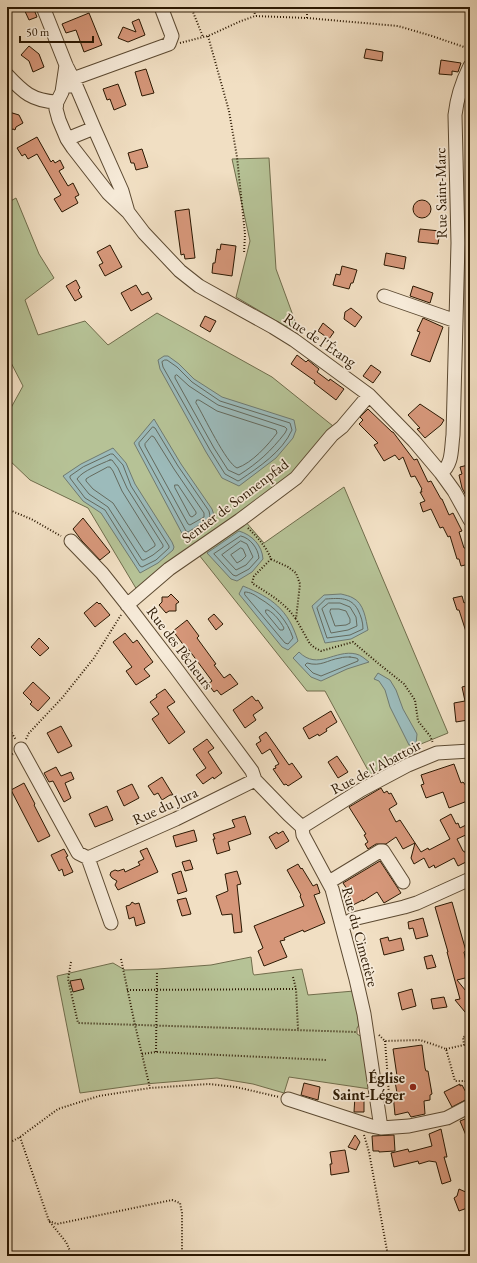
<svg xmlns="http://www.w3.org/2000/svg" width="477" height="1263" font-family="'EB Garamond',serif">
<rect width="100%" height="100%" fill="#f1dfc3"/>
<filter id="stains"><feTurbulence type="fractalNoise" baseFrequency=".005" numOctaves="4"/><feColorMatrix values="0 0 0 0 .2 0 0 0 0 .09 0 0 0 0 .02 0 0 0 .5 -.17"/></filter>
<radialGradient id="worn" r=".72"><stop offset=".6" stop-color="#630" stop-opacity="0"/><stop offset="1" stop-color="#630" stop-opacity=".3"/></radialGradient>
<path fill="#b6c296" stroke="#706d4c" d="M269,158l7,111 19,52 -5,8 -54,-32 14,-56 -18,-82z
M16,198l23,56 15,24 -29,22 13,35 47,-14 23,24 49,-32 115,64 61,49 -40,47 -156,117 -49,-82 -58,-28 -23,-22v-43l16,-29 -16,-31v-152z
M344,487l104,246 -32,13 -1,8 -45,20 -45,-83h-18l-108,-136 46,-34 19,22z
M251,957l2,16 1,2 48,-6 6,26 46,-4 5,34 -2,3v6l5,3 8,52 -81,-12 -5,16 -31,-9 -36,-6 -72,6 -65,9 -23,-117 56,-13 12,7 33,-1 53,-4z"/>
<path fill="#9cbbbb" stroke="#6f7a71" d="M164,356h4l11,8 15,15 28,18 72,23 2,10 -3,8 -17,20 -37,28 -17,-8 -16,-26 -46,-83 -2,-9z
M154,419l27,45 31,45 2,6 -1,6 -28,18 -51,-96z
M113,448l13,15 9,21 37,58 2,5 -1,3 -15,13 -18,10 -39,-60 -18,-12 -20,-25 18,-12z
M239,531c13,4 23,14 24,28l-11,13 -15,9 -6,-2 -24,-26z
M243,586c29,12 45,23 55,55l-10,9 -6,-3 -43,-53z
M341,594c4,1 9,2 12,4 11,5 13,22 15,32l-17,9 -26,4 -13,-37 12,-11z
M299,652c19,19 36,-3 57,2 5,1 9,5 13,8l-22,7 -26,12 -10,-4 -18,-19z
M378,673l12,7 6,10 7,19 14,25 -1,10 -7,1 -19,-38 -5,-17 -6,-9 -5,-2z"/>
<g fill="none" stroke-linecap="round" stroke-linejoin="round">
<path stroke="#646a5e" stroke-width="1" d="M165,360h2l10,7 15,15 28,19 70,22 2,7c-10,22 -33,37 -52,50l-2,1 -13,-7 -15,-24 -47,-83 -1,-5z
M177,375l12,11 29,19 67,22 2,2 -2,4c-14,18 -27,30 -46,42l-11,-5 -14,-22 -39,-70v-2z
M197,400h2l18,11 59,19 1,3c-9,12 -25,30 -40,35 -11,-5 -33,-52 -41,-65z
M153,427l2,1 23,38 31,45 1,5 -1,3 -21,13 -2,-1 -47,-86v-2z
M152,436l2,1 20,32 30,44v4l-14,8 -2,-1 -43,-78v-2z
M111,454h2l10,11 8,21 38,60v2l-13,12 -14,7 -2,-1 -35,-56 -20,-12 -15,-20v-2l13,-9z
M110,460h2l6,8 9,20 36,57v2l-10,8 -9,5h-2l-34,-53 -19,-13 -12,-15c5,-8 24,-15 33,-19z
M108,467h2l3,4 9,20 33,53v2l-9,6 -2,-1 -31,-48 -20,-14 -7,-8v-2l3,-2z
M175,485h3l18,27v2l-4,3 -2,-1 -15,-28z
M241,536c9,2 17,12 18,22l-10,11 -13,7 -3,-1 -19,-21z
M241,541l6,3 6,13 -7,8 -10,5 -14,-15z
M241,548l2,1 3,7 -4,4 -5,3 -6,-8z
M245,592c5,0 10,3 14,6 17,10 28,22 34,40l-5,6 -3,-1 -40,-48z
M326,599c14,-1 25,-2 32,11 3,6 5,12 5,19l-13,6 -23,3 -10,-30z
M329,603h11l10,4 6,10 1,9 -9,4 -17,3 -9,-24z
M331,609h8l7,2 4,8v4l-4,2 -11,1 -5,-14z
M266,610h2c7,4 12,11 16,18l-1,2h-3l-14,-17z
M350,657l6,1 2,1v2l-37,15 -8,-3 -8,-8 2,-2c14,4 20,-3 33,-5 3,-1 7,-1 10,-1z"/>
</g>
<path fill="#d6977a" stroke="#2b1802" d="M23,7h10l4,10 -8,3z
M89,13l13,32 -18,7 -8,-22 -10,3 -4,-9z
M139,19l6,16 -17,7 -10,-4 5,-11 13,5 -4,-10z
M29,46l10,8 5,13 -11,5 -4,-11 -8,-6z
M366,49l17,3 -1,9 -18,-3z
M441,60l20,3 -3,9 -6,-1v4l-13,-1z
M146,69l8,24 -12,3 -7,-24z
M118,84l8,21 -12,5 -4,-11 -3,1 -4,-11z
M9,112l10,3 4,8 -7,4 -1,3 -2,-1 -6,3v-14z
M37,137l14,25 2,-2 2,3 5,-3 4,8 -5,3 9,15 5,-3 6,12 -4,2 3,6 -16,9 -8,-13 7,-4 -24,-41 -9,5 -3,-5 -3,2 -5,-8z
M142,149l6,18 -12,3 -2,-7h-3l-3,-10z
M413 209a9 9 0 1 1 18 0a9 9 0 1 1-18 0Z
M189,209l6,49 -10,1 -1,-5 -3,1 -6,-44z
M420,229l20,2 -2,13 -20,-2z
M221,244l15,2 -4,30 -20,-3 1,-10h2l2,-14 3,1z
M110,245l12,22 -17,9 -6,-11 4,-2 -6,-11z
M386,253l20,4 -2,12 -20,-4z
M342,266l15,4 -4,13h-2l-2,6 -16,-4 3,-11 4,1z
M76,280l4,8 -2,2 4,7 -7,4 -9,-15z
M136,285l6,10 6,-3 4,7 -21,12 -10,-18z
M413,286l20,7 -3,10 -20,-7z
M351,308l11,9 -7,10 -11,-8 1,-7z
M205,316l11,5 -6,11 -10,-6z
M423,318l20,9 -13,35 -19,-7 9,-23 -3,-1z
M323,323l11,9 -5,7 -11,-8z
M297,355l9,7 2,-2 11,9 -2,3 12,9 1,-2 14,10 -8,11 -22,-17 1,-2 -24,-17z
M371,365l10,7 -8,11 -10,-7z
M420,404l24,16 -3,5 -16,13 -8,-9 3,-1 -12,-13z
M368,409l24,23h1l21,28 3,-1 11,23 3,-1 10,18h1l7,16 4,-2 9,18 -3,1 5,16h6v5l-4,1 3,10 -8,2 -2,-7h-2l-7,-23 -2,1 -5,-10 -3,1 -9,-19 -8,3 -3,-9 5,-2 -5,-9h2l-1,-2 1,-1 -7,-13 -4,1 -8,-20 -4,3 -4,-5 -11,6 -10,-16 4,-2 -19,-19 4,-4 -3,-3z
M468,465l2,7v31l-8,-15 -3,-13 3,-1 -2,-7z
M83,518l27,34 -10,8 -18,-19 -9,-12z
M171,594l8,8 -3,2v7h-7l-3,2 -7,-8 3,-3v-5h6z
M462,596l2,7 2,-1 4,13v23h-2l-9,-28h-2l-4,-12z
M97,602l2,2 1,-1 10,12 -15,12 -11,-14z
M214,614l9,10 -7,6 -8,-11z
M187,620l12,16 -2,2 19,26 -2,1 10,13 6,-4 8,10 -17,11 -4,-5 -3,2 -6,-8 4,-3 -26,-35 -1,1 -12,-16z
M125,633l8,10 4,-3 16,22 -9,7 6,7 -14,9 -10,-14 6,-4 -19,-25z
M39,638l10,10 -9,8 -9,-9z
M33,682l17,16 -12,13 -8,-7 2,-2 -9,-9z
M470,685v23l-3,1 1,11 -12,2 -2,-19 11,-2 -3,-14z
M165,689l10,13 -8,5 18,25 -16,12 -17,-25 7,-5 -9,-12 7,-5 -1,-2z
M252,696l4,5 2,-1 5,8 -10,7 3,5 -11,8 -12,-18z
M331,711l6,11 -11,7 1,2 -8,5 -1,-2 -9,5 -6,-11z
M61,726l11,20 -14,7 -11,-20z
M266,732l23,33 3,-2 10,14 -14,9 -2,-2 -2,1 -11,-16 3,-1 -1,-2 4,-2 -9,-15 -8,5 -6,-10 5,-3 -2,-4z
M207,739l7,9 -6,4 14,21 -8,6 -1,-2 -10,7 -7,-9 10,-7 -13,-19z
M337,756l11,16 -10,6 -10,-16z
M454,764l7,19 2,-1 4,5 3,-1v14l-21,8 -6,-16 -17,6 -5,-13 3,-1 -3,-9z
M56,767l5,9 10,-4 3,7 -9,4 6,15 -7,4 -11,-21 -4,1 -5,-9z
M162,777l11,18h-3l-8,5 -4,-7 -4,2 -6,-9z
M24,783l11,21 -1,1 16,31 -12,6 -27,-52z
M132,784l7,14 -15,8 -7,-15z
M381,788l3,5 3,-2 2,3 2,-1 6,11 -8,5 7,13 4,-2 21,32 7,-4 1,2 21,-11 -10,-19 11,-6 5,10 2,-1 2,5 10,-5v10l-13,6 6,12 2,1 3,9 -10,5 -4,-8 -19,10 -1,-3 -5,3 -5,-10 -10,6 -3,-6 4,-15 -12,6 -7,-12 -10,7h-10l-8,5 -3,-5 3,-2 -4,-7 2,-1 -17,-27z
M107,806l6,14 -18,7 -6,-13z
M245,816l6,18 -23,8 2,8 -13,4 -4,-15h2l-2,-5 22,-7 -3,-7z
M194,830l3,11 -21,6 -3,-11z
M283,831l6,10 -13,8 -7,-12 8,-5 1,2z
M147,848l11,24 -40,18 -3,-5 2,-4 -5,-3 -2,-3 1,-3 4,-2 3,1 6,-2 1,3 15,-7 -2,-3 6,-3 -4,-8z
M64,849l4,7 -2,1 7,15 -9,4 -2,-7 -3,2 -8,-16z
M190,860l3,9 -8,2 -3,-9z
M380,861l21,32 -17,10 -7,-11 -14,9v-1l-10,5 -5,-8 3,-2 -8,-12z
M298,864l3,5 1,-1 11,18 4,-2 3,9 -6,2 11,28 -21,9 -1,-2 -19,8 1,2 -5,1 7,16 -23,9 -6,-15 5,-3 -9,-22 50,-20 -4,-10 1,-1 -14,-25z
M181,871l6,20 -9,3 -6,-20z
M237,871l4,13 -4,1 5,47 -8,1 -2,-19 -10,1 -6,-19 12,-5 -3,-17z
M186,898l5,16 -9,2 -5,-16z
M132,902l3,2 4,-1 6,20 -9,3 -2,-9 -5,2 -3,-13 4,-1z
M452,902l14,49 -2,1 5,25 -12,3 13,16v22l-15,-18 5,-1 -13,-47h1l-13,-45z
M423,918l5,18 -12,3 -3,-11 -4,1 -1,-7z
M388,937l1,4 12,-3 3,12 -20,5 -4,-16z
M432,955l4,12 -9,2 -3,-12z
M81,979l3,10 -11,3 -3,-11z
M412,989l4,17 -14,4 -4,-17z
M444,997l3,10 -14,2 -2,-10z
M422,1045l3,23 1,3h2l4,23 -2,1v5l-6,1 1,13 -14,3 -3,-5 -13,3 -2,-21 4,-1 -3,-17h3l-4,-27z
M304,1083l16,4 -2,13 -17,-5z
M460,1084v2l2,-1 7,13 -17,9 -8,-15z
M355,1096h9v16h-10z
M470,1117v28l-10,-24z
M441,1129l6,28h-3l7,24 -9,3 -6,-22 -7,-1 -10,3 -1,-3 -24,6 -3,-14 17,-4 1,3 23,-6 -3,-12z
M355,1135l5,7 -4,8 -8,-3z
M394,1135l1,16 -16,1v-1h-6l-1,-15z
M345,1150l4,22 -18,3 -1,-11h2l-2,-12z
M459,1189l11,5v13l-11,4 -5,-13 3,-2z"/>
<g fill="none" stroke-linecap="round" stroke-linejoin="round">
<defs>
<path id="minor" d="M43,7l23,58 8,16 20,47 28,63 6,21
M66,65l-4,27 -5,10 -1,7 3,11 8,19 6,9 35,45 20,19 16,21 36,38 19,15 74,41 21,13 75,55 45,46 27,32 13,18 16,29
M7,75c16,17 25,26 50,27
M70,86l8,-9 91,-33 3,-8 -11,-29
M67,139l27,-11
M384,296l72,25
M441,473c12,-9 10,-24 12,-38l5,-192 -3,-128c2,-18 7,-33 15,-49
M71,541l31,32 27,34 46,60 77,104 3,9 34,35 13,12 1,8 29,54 24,90 8,35 17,114
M127,605l42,-36 71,-49 56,-42 36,-43 10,-8 27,-32
M21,749l57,104 10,5 88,-39 79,-39
M302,827l59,-37 47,-25 29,-12 33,-2
M88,858l23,65
M329,882l51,-31h3l20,31
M342,926l11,-7 51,-12 13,-4 53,-24
M288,1099l83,27 10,2 28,-2 38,-8 23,-12"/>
</defs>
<use href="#minor" stroke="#5c4a32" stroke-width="15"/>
<path stroke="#2b1802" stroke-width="2" stroke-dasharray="1 2" stroke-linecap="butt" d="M191,7l12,30
M254,7l1,9
M307,18v-11
M208,36l21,75 8,46 8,77 -1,20
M180,43l23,-6 5,-1 33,-15 14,-5 52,2 91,8 34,10 35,12 3,5
M7,509l24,10 30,17
M248,528c9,9 18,18 23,31l17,8 8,6 4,11 -4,35 14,25 5,4 6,3 32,-9 26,22 25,20 11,16 3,21 12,15 3,7
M271,559l-17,17 -2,7c18,12 31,18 44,36
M7,725l9,15
M26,739l3,-6 33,-35 32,-40 27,-43
M7,757l6,-3
M121,959l14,66 15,63
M71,962l-3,17 10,44 278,9
M293,977l3,12 2,40
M127,990l169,-1
M379,1035l6,6 35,-1 12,4 14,5 9,32h10l5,10
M385,1041l3,39 1,17
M446,1049l18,-4 -1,-8 7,-2
M156,1052l1,-81
M142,1054l14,-2 171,8
M364,1135l5,17 19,104
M20,1137l29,84 17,21 4,9v5
M7,1144l13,-7 38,-28 41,-13 51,-8 59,-4 27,3 43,10
M49,1221l8,3 115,-24 8,3 2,10v43"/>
<use href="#minor" stroke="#f6ead8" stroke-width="13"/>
</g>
<circle fill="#8f2418" stroke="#f6ead8" stroke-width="1.5" cx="413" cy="1087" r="4"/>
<g text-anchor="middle" stroke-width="3.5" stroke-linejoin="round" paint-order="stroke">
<g font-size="15" fill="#2b1802" stroke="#f6ead8">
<text transform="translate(441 193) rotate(-91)" y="5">Rue Saint-Marc</text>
<text transform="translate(320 340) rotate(34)" y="5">Rue de l'Étang</text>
<text transform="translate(235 501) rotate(-37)" y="5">Sentier de Sonnenpfad</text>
<text transform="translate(180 648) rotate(53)" y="5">Rue des Pêcheurs</text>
<text transform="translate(376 767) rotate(-28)" y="5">Rue de l'Abattoir</text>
<text transform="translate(165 806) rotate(-25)" y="5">Rue du Jura</text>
<text transform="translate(360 937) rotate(75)" y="5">Rue du Cimetière</text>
</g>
<g font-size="15" font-weight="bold" fill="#2b1802" stroke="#f6ead8" text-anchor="end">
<text x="405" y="1083">Église<tspan x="405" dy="17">Saint-Léger</tspan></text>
</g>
</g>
<rect width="477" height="1263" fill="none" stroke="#f1dfc3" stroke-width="24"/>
<rect x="8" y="8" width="461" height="1247" fill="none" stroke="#2b1802" stroke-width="2"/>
<rect x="12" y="12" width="453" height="1239" fill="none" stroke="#2b1802"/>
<path d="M20 36v6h73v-6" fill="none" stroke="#2b1802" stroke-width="2"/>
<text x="26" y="36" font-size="12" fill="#2b1802" stroke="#f6ead8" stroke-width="3" paint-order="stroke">50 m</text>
<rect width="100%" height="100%" filter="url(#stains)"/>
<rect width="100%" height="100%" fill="url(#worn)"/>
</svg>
